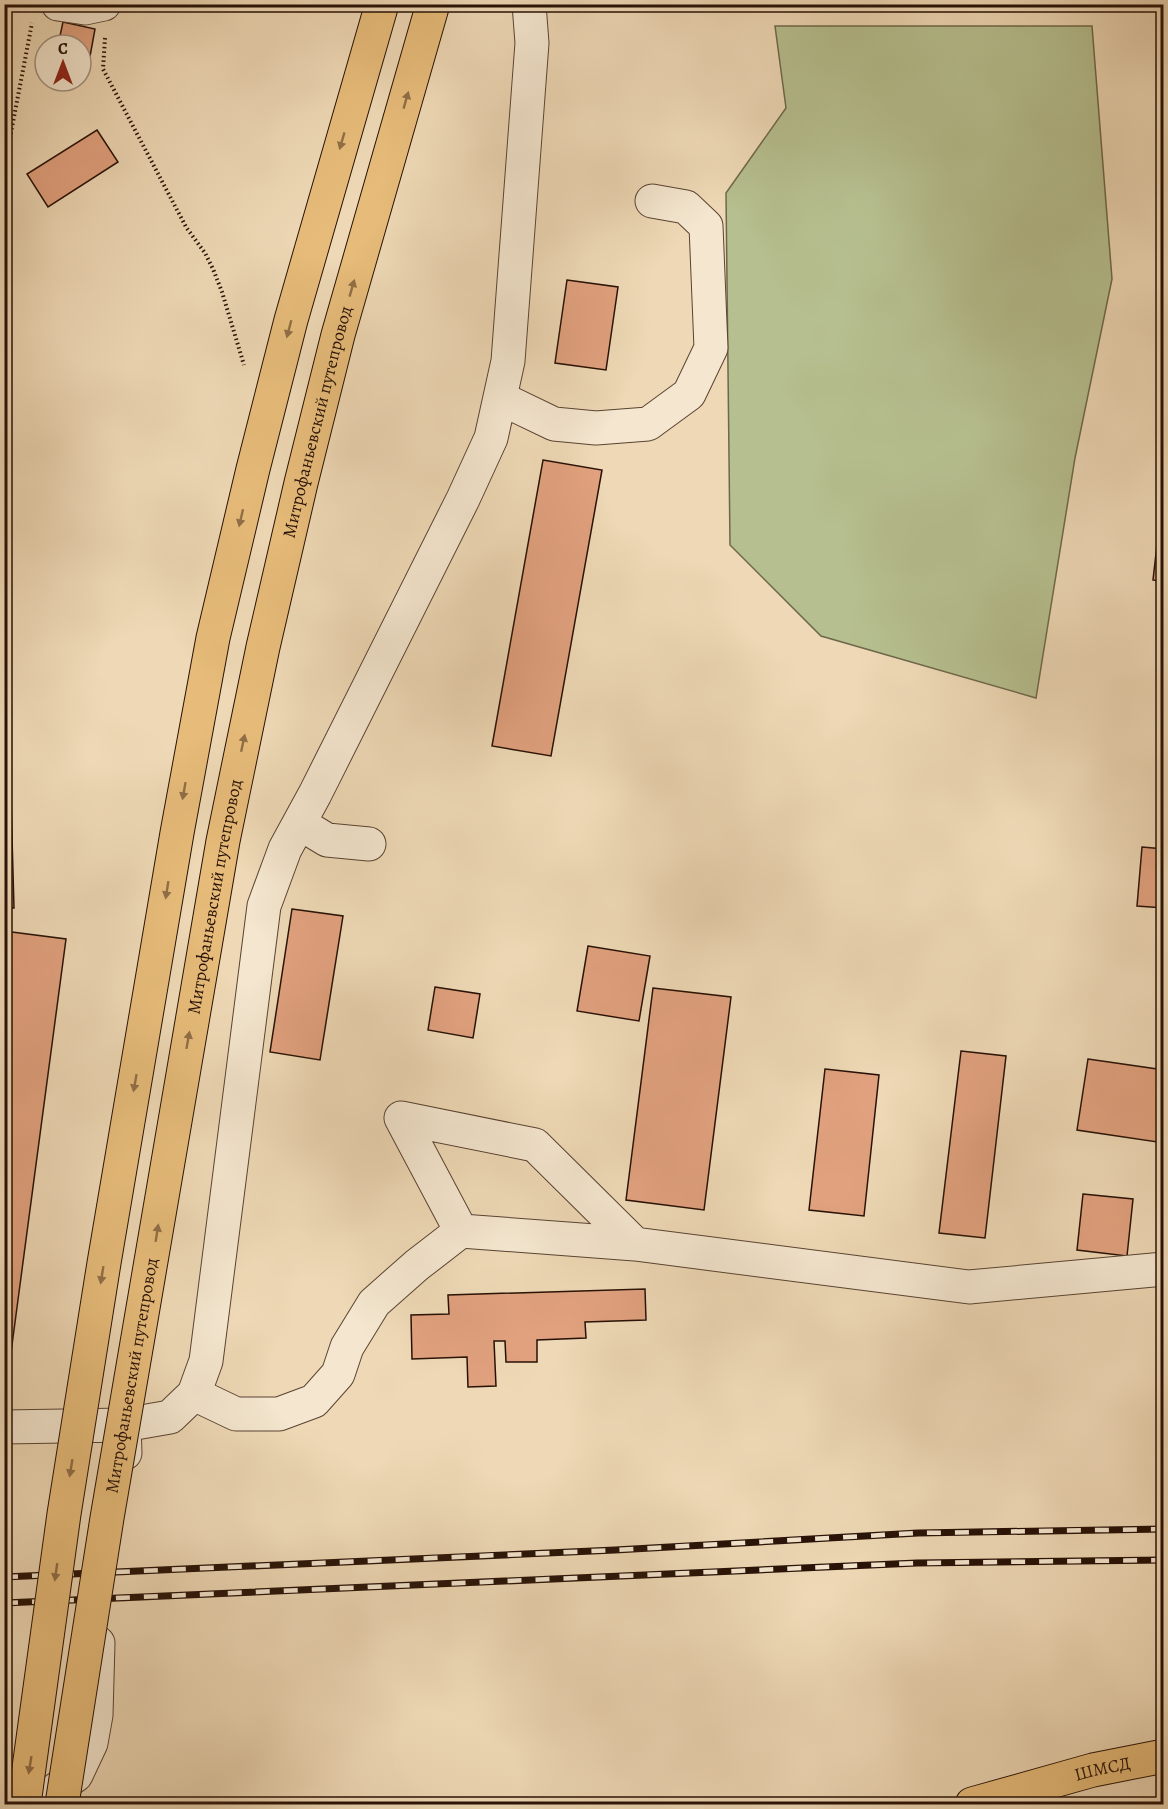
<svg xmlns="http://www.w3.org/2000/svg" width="1168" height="1809" font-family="Alegreya,serif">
<rect width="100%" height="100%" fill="#eed8b5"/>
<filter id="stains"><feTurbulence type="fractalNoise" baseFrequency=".00333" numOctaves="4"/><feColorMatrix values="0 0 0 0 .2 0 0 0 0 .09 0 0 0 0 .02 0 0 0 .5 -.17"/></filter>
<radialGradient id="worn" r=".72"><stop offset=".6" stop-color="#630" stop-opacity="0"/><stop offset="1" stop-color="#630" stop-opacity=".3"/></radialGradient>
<path fill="#b6bf8f" stroke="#6e684a" stroke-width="1.5" d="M775,26h317l20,253 -37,179 -39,240 -215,-62 -91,-91 -4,-352 60,-85z"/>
<path fill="#e1a17e" stroke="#271106" stroke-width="1.5" d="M63,22l32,7 -8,44 -6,-1v-27h-23z
M97,130l21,32 -70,45 -21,-33z
M567,280l51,7 -12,83 -51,-7z
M543,460l59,10 -51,286 -59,-10z
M1158,536l6,1v45l-11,-2z
M10,765l4,143h-10v-142z
M1142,847l22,2v59l-27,-2z
M292,909l51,7 -23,144 -50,-8z
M4,931l62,8 -58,436h-4z
M588,946l62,10 -11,65 -62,-10z
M435,987l45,7 -7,44 -45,-8z
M653,988l78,9 -27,213 -78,-10z
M961,1051l45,5 -21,182 -46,-5z
M1088,1059l76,11v73l-87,-13z
M825,1069l54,6 -15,141 -55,-6z
M1083,1194l50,5 -6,57 -50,-6z
M645,1289l1,31 -61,2 1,16 -49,2v22h-31l-1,-21h-11l2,45 -28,1 -1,-30 -55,2 -1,-44 38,-1 -1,-19z"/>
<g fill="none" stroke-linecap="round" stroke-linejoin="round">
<defs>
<path id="minor" d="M58,4l27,4 19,-4
M500,398l54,26 42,4 52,-4 41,-30 22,-46 -5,-122 -20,-19 -34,-6
M299,823l28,17 42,4
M401,1118l60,113 174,13 334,43 195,-18
M401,1118l134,27 100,99
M194,1394l42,20h43l35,-13 24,-27 9,-27 27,-44 43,-38 44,-34
M4,1427l120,-2
M125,1453l-1,-28 46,-8 24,-23 12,-33 58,-455 21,-57 30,-55 148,-295 28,-61 17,-77 24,-318 -3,-39
M27,1804l16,-5 33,-24 15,-32 5,-28 2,-72"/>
<g id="major">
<path id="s1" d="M972,1804l121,-34 71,-14"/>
</g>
</defs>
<use href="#minor" stroke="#594332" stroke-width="35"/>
<use href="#major" stroke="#271106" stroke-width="35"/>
<path stroke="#271106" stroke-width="4" stroke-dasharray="1.5 3" stroke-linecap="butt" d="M105,38l-2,31 83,158 19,26 8,16 9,23 22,73
M4,169l28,-146"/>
<use href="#minor" stroke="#f4e6cf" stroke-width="33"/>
<use href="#major" stroke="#e7bc7a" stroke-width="33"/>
<defs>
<path id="rail" d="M4,1577l611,-27 303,-17 246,-4
M4,1603l913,-40 247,-3"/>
</defs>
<use href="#rail" stroke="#271106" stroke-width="7"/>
<use href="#rail" stroke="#f4e6cf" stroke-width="4.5" stroke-dasharray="14" stroke-linecap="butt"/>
<defs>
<g id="major-bridge">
<path d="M24,1804l40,-290 40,-251 73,-430 36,-195 40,-169 38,-149 91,-316"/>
<path id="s2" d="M62,1804l45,-286 116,-677 40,-194 38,-164 37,-148 95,-331"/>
</g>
</defs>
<use href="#major-bridge" stroke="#271106" stroke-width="35" stroke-linecap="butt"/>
<use href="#major-bridge" stroke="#e7bc7a" stroke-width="33"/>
</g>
<defs><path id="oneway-solid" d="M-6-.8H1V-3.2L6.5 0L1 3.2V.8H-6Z" transform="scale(1.5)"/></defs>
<g fill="#916f46">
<use href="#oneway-solid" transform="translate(406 100) rotate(-74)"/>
<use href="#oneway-solid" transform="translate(342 141) rotate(106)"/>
<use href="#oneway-solid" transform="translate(352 288) rotate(-74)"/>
<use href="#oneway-solid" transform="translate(289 329) rotate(105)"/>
<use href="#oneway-solid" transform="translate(241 518) rotate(103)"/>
<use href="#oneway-solid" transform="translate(243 743) rotate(-78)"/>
<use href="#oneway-solid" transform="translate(184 791) rotate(100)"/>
<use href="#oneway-solid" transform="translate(167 890) rotate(99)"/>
<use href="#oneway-solid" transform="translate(188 1040) rotate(-80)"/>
<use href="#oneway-solid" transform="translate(135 1083) rotate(100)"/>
<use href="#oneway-solid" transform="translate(157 1233) rotate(-81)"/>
<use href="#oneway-solid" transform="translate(102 1275) rotate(99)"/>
<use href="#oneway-solid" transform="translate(71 1468) rotate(99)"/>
<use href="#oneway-solid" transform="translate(56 1572) rotate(98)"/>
<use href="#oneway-solid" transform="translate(30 1765) rotate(99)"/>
</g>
<g text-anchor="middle" stroke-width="5" stroke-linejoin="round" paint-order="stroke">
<g font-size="18" fill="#271106" stroke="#f4e6cf">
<text dy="6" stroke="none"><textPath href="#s2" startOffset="1406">Митрофаньевский путепровод</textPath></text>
<text dy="6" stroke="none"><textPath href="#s2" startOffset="920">Митрофаньевский путепровод</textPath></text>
<text dy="6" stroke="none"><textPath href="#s2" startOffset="434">Митрофаньевский путепровод</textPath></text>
<text dy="6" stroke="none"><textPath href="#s1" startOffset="135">ШМСД</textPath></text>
</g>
</g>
<rect width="1168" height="1809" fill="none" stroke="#eed8b5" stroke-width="24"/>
<rect x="6" y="6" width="1156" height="1797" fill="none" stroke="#271106" stroke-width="3"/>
<rect x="12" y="12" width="1144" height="1785" fill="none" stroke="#271106" stroke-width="1.5"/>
<g transform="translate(63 63)"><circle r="28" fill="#f4e6cf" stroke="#a2917f" stroke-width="1.5"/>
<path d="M0-4.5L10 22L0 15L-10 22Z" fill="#8f2418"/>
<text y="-9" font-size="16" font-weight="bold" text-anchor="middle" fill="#271106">С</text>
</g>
<rect width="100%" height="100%" filter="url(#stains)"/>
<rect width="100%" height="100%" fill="url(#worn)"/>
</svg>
